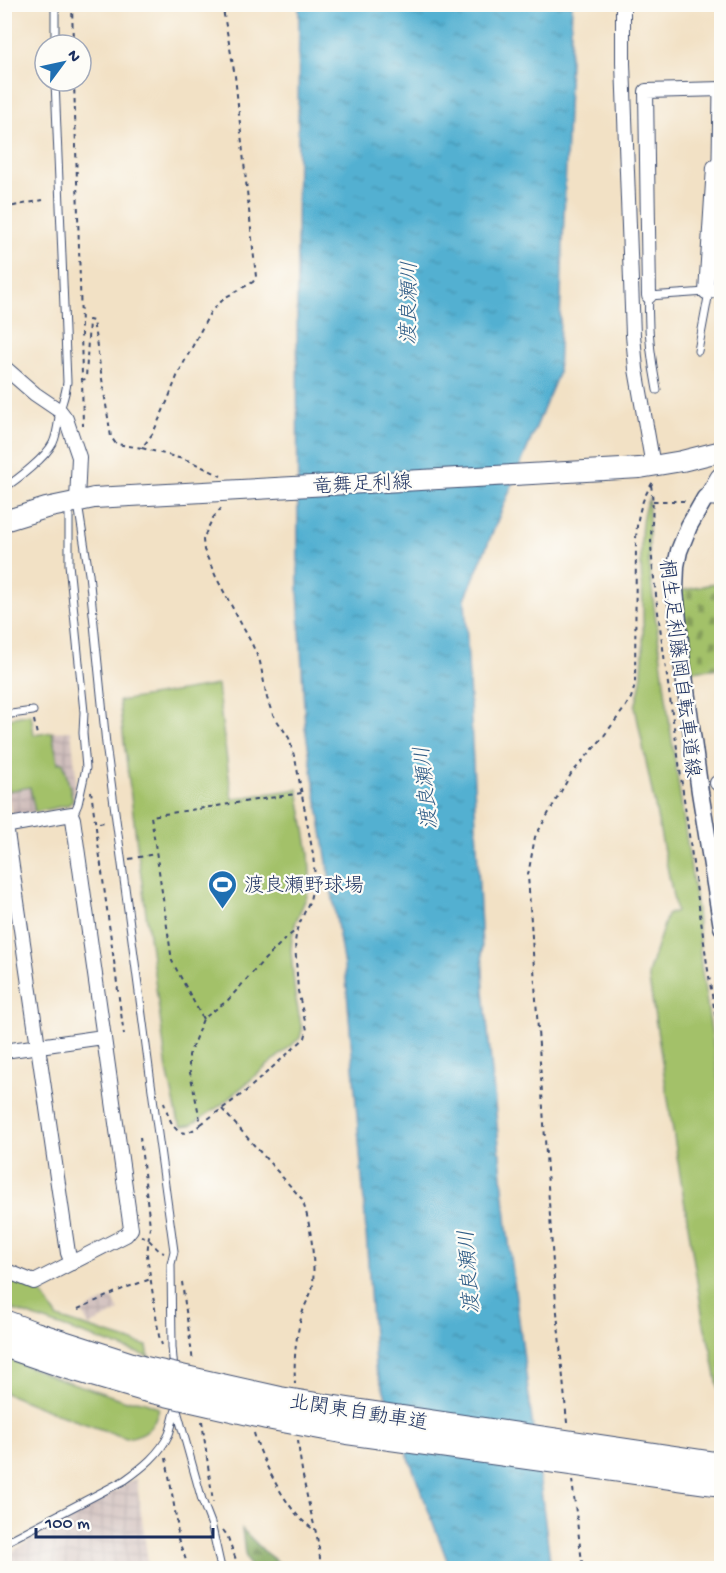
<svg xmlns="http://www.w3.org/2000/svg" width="726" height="1573" font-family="'Gochi Hand','Klee One',sans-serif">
<defs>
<pattern id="industrial-grid" width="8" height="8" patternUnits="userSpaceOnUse" patternTransform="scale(1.5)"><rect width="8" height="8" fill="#d1c0bd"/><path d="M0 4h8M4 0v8" fill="none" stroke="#b3a5a5"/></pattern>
<pattern id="forest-firs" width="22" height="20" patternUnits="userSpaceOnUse" patternTransform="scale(1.5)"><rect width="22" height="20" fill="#82a75d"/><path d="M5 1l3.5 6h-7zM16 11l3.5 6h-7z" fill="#6a8850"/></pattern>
<pattern id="cemetery-stones" width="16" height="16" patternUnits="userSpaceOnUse" patternTransform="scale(1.5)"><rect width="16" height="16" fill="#a3c169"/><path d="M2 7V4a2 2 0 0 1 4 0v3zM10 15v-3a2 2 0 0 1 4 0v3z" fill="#849d5a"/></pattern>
<pattern id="water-ripples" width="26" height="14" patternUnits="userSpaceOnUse" patternTransform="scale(1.5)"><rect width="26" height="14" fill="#53b0d1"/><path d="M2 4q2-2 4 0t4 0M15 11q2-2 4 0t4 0" fill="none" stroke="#4490ad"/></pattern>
</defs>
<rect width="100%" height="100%" fill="#fdfcf7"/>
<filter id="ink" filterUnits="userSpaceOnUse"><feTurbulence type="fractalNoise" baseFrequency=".0167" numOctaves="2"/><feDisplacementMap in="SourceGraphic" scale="12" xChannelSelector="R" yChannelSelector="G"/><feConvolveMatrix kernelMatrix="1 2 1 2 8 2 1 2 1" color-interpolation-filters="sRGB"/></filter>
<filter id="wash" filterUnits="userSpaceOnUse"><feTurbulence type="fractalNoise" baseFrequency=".008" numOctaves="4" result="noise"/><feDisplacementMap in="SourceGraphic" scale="24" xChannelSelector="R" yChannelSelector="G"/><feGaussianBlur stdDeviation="1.35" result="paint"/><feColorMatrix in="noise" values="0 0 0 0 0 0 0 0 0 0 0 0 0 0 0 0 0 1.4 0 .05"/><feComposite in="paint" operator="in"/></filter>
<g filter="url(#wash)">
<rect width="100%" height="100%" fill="#f2e1c5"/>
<path fill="url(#industrial-grid)" d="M71,731l5,44 -3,25 -10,-38 -5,1 -6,-31z
M30,787l5,25 -17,3 -7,-4 -3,-20z
M112,1297l7,14 -30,15 -7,-14z
M136,1478l13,90h-144v-11l1,-2z"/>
<path fill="#a3c169" stroke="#5f7864" stroke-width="1.5" d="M649,499v63l5,44 16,121 27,183 4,55 20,130v308l-10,-53 -7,-25 -56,-351 19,-59 9,-4 -41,-204c3,-12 7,-25 7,-37 2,-22 1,-43 1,-65 -1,-23 -7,-89 6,-106z
M217,685l15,114 66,-10 11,64 1,20 -3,23 -11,25 -4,16 -1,14 4,44 7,35 -2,8 -6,5 -73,62 -30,20 -9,1 -4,-7 -11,-49 -29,-217 -19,-152z
M31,714l3,21 18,-3 6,31 5,-1 10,38 -5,5 -33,7 -5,-25 -22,4 -4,-21v-51z
M4,1275l37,17 17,26 89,28 2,11 -144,-50z
M4,1357l47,19 76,25c11,-3 22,2 32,7 -5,19 -12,27 -33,30l-69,-24 -52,-21z"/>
<path fill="url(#forest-firs)" stroke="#4e6b5e" stroke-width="1.5" d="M242,1529l24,24 17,13 1,2h-34l-5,-14z"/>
<path fill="url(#cemetery-stones)" stroke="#5f7864" stroke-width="1.5" d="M721,582v86l-30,3 -11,-80z"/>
<path fill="url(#water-ripples)" stroke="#377098" stroke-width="1.5" d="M299,5h273l-14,369 -93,225 19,391 23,237 44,341h-101l-75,-201 -11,-164 -18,-224 -41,-252 -7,-137 -1,-335z"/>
</g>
<g filter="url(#ink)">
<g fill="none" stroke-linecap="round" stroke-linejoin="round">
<defs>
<path id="service" d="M55,45v-41
M714,167l2,-8 1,-70
M698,351l11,-59
M657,390c-6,-31 -10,-62 -8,-94l57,-4
M4,488c14,-9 42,-31 49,-45 5,-11 5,-22 7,-33 3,-10 6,-17 7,-28l-12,-301
M78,504l11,70 17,170 45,339 23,168 -3,13 1,83 2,24
M4,715l29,-4
M71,814l4,-3 3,-7 8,-36 -3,-35 1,-21 -15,-148v-53l3,-4
M720,859h2
M176,1400v7l26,93 9,23 10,45
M4,1543l121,-63c17,-12 35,-26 44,-46 3,-8 4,-17 7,-24"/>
<path id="minor" d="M623,4v59l10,272 3,34 17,97
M714,167l-8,125 16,-4
M649,296l-3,-205 76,-2
M4,367l31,27 25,17 6,8 13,38 -2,44
M718,476l-13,22 17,1
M717,783h5
M4,812l64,441 4,10
M4,826l62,-11 5,-1 2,5 58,410 -5,6 -92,47 -30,-12
M4,1051l99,-14"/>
<path id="tertiary" d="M705,498l-16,28 -10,25 -3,15 -1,24 7,71 18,131 22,135"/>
<path id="secondary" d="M640,468l42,-7 40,-10
M4,521l42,-13 48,-10"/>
<path id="motorway" d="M4,1322l31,12 106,34
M4,1345l61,21 79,23"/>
</defs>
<use href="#service" stroke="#3b4a6d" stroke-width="9"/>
<use href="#minor" stroke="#3b4a6d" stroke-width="16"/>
<use href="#tertiary" stroke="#3b4a6d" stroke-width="19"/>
<use href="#secondary" stroke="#3b4a6d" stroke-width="22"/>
<use href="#motorway" stroke="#3b4a6d" stroke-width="26"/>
<path stroke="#3b4a6d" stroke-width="2" stroke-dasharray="4.5 4.5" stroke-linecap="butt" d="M72,4l1,41
M74,81l6,200 3,145
M4,208l39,-8
M81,380l5,-1 3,-59 4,1 18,116 5,7 26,4 11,-15 14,-31 11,-28 33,-63 15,-14 27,-15 3,-5 -21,-201 -13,-72
M142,448l48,13 31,15
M651,485c3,18 1,35 0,53 0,22 4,45 6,67l50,359 15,93
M653,501h35
M34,720l3,15
M91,791l33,244
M99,823l7,-1
M129,859l26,-5
M203,1019l-31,-58 -21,-145 151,-23
M164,1102c6,20 13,44 37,22l-12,-56v-13l14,-36 25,-19 35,-39 21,-21 12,-10
M222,1109l79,89c10,22 14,62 12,86 -1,11 -9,20 -11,31 -7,25 -8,43 -7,69
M201,1124l44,-32 60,-54 2,-8 -9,-39 -3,-49 2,-13 13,-29 5,-22 -2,-24 -17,-91 -7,-25 -17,-25 -5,-15 -7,-36 -8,-18 -36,-67 -12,-27 -1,-10 4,-10 6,-12 11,-13
M140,1137l10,89 -3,29 12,81 3,9
M141,1236c12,4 13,13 23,17
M182,1282l11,80
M78,1309l47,-21 26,-9
M202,1421l11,81
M567,1423l-13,-144 -26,-404 7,-38 36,-63 29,-33 24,-32 7,-11 4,-13 1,-146c1,-22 5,-39 17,-57
M254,1433c7,26 30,71 50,89 3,3 8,6 11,9
M298,1440c2,21 6,44 11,65 5,21 12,41 11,63
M166,1458l11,65 1,16 11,29
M572,1480l10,82 3,6
M223,1530l4,5 12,33"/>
<use href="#service" stroke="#fff" stroke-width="7"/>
<use href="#minor" stroke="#fff" stroke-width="14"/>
<use href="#tertiary" stroke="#fff" stroke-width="16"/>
<use href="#secondary" stroke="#fff" stroke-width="20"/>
<use href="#motorway" stroke="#fff" stroke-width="24"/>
<defs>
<path id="secondary-bridge" d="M94,498l546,-30"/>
<path id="motorway-bridge" d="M141,1368l139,31 68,11 374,55
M144,1389l123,28 80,15 375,52"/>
</defs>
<use href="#secondary-bridge" stroke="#3b4a6d" stroke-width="22" stroke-linecap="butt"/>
<use href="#motorway-bridge" stroke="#3b4a6d" stroke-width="26" stroke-linecap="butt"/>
<use href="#secondary-bridge" stroke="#fff" stroke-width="20"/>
<use href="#motorway-bridge" stroke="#fff" stroke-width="24"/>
</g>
</g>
<defs>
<symbol id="stadium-pin" viewBox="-11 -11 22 30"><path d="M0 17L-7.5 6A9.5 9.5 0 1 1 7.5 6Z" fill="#1f6fb2" stroke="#fdfcf7"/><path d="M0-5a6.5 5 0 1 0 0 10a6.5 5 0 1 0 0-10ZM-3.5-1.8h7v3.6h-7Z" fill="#fff"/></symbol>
</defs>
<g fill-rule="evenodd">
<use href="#stadium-pin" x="206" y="868" width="33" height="45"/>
</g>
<g text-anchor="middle" stroke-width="4.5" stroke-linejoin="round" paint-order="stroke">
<g font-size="20" fill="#1b2f5e" stroke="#fdfcf7">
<text transform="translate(362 483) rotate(-3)" y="7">竜舞足利線</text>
<text transform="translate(681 668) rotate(83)" y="7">桐生足利藤岡自転車道線</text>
<text transform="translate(359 1411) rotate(9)" y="7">北関東自動車道</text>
</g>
<g font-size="20" fill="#1b2f5e" stroke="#fdfcf7" text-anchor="start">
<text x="244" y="891">渡良瀬野球場</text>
</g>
<g font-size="21" font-style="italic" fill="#2f5c86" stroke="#fdfcf7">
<text transform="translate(408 303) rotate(-89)" y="7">渡良瀬川</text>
<text transform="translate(425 788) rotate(-96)" y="7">渡良瀬川</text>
<text transform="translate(468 1272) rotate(-94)" y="7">渡良瀬川</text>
</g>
</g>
<rect width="726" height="1573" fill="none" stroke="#fdfcf7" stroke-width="24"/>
<g transform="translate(63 63) rotate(57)"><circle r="28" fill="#fdfcf7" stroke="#a3aaba" stroke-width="1.5"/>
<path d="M0-4.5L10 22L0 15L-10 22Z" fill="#1f6fb2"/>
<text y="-9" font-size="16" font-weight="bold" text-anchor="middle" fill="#1b2f5e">N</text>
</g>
<path d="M36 1528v9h177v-9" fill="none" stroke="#1b2f5e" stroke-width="3"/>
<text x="45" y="1528" font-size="18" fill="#1b2f5e" stroke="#fdfcf7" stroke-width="4.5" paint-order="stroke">100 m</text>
</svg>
